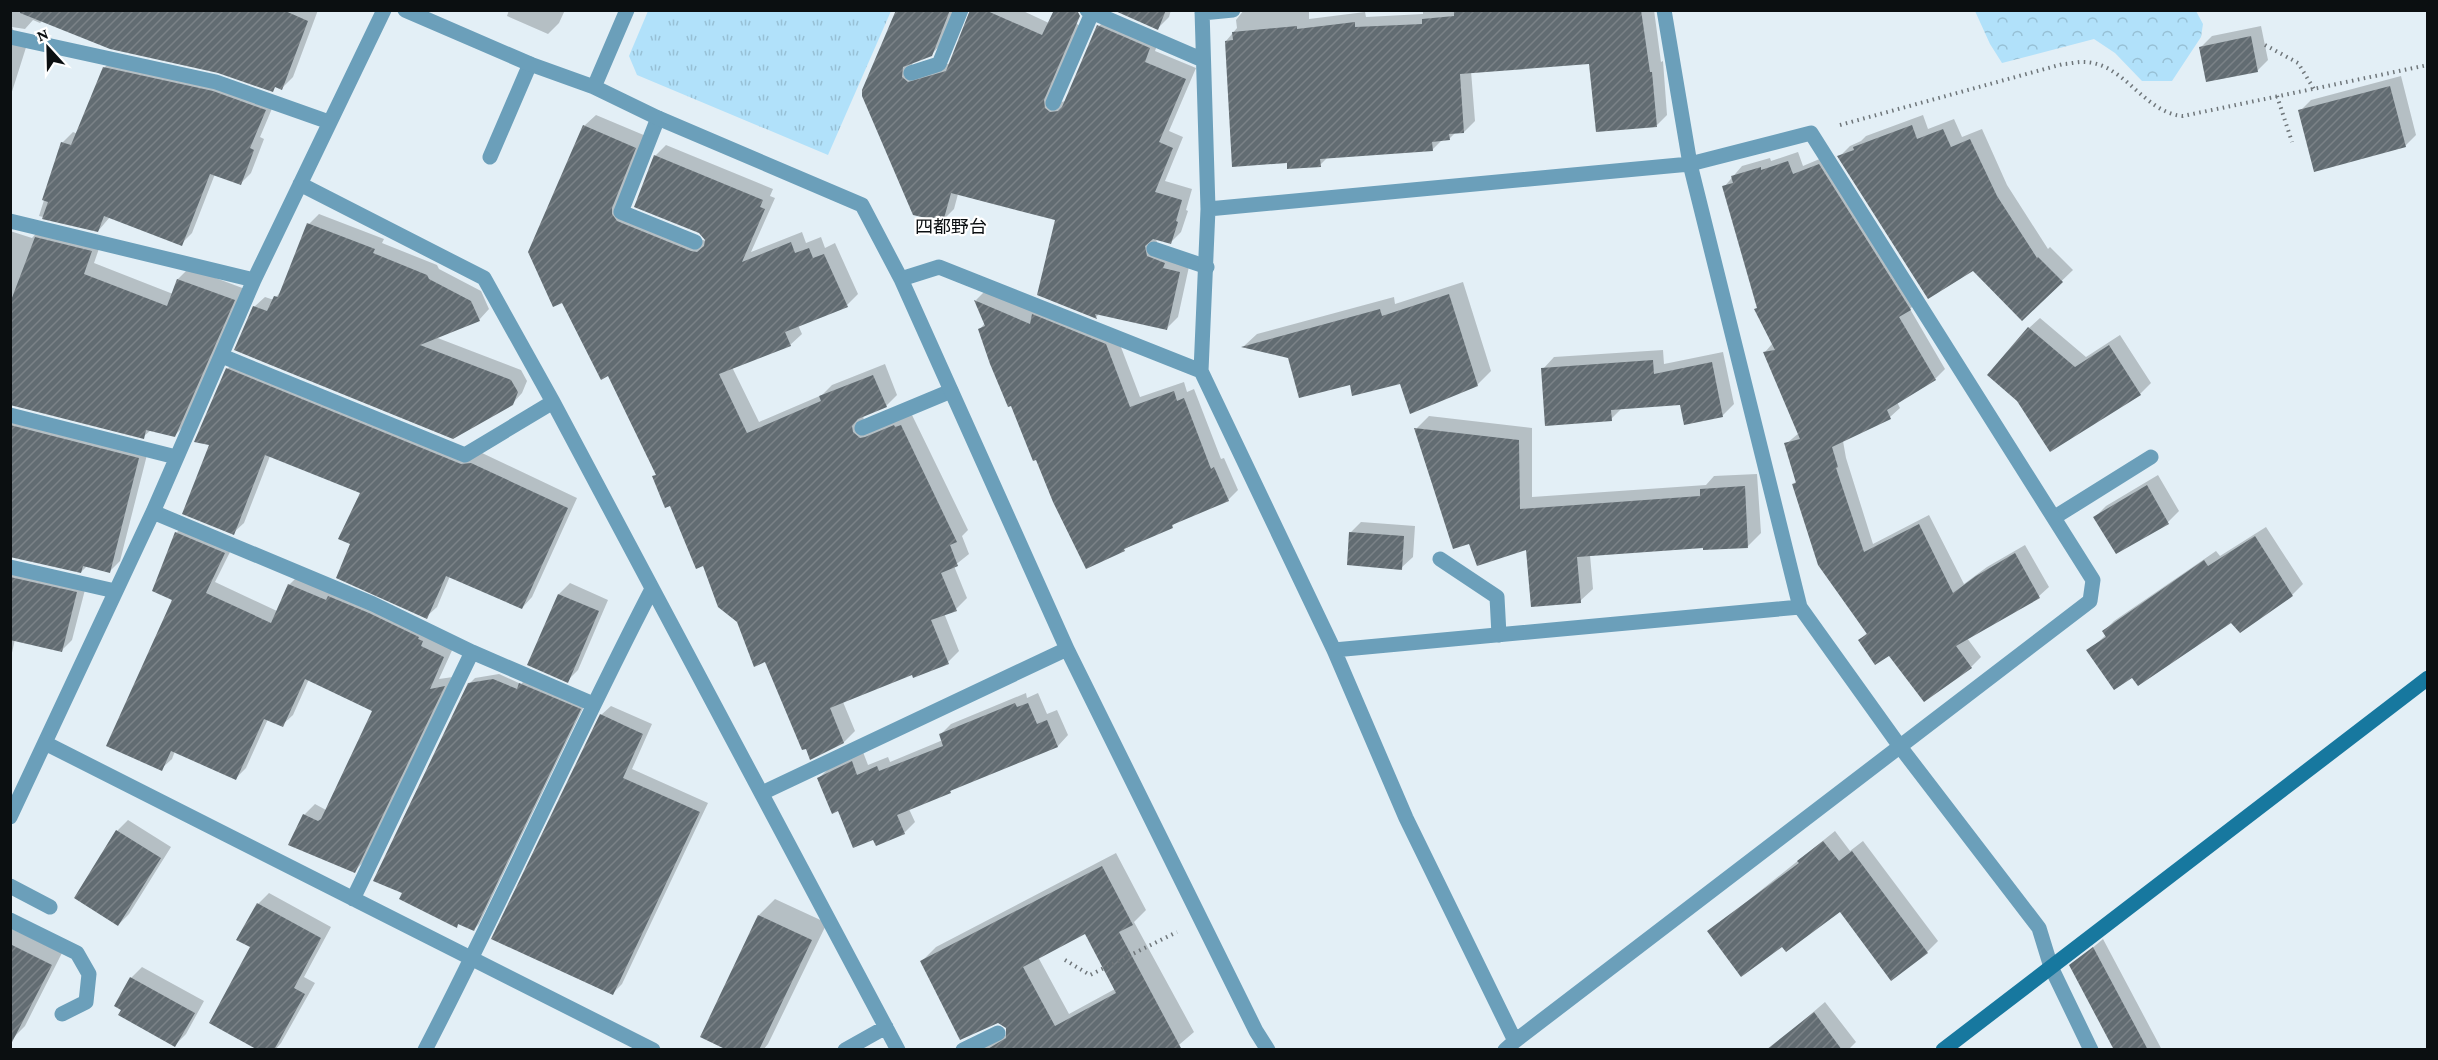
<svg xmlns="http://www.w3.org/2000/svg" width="2438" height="1060" font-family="'Crimson Pro','Noto Sans JP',serif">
<defs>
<pattern id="grass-tufts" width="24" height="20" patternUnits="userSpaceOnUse" patternTransform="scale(1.5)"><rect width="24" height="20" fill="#b1e1fa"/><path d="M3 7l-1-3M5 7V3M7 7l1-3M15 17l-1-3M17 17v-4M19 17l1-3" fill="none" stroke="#97c0d5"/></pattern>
<pattern id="forest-crowns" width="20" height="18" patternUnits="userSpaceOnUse" patternTransform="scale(1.5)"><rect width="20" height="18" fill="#b1e1fa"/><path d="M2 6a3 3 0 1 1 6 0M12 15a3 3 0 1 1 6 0" fill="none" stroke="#97c0d5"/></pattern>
<pattern id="building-hatch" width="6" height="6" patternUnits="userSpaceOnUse" patternTransform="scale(1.5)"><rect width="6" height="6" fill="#626c72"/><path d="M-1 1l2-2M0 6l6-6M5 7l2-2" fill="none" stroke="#7b8287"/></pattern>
</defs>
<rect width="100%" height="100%" fill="#e3eff6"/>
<path fill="url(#grass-tufts)" d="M648,11v-1l243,1 -63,144 -191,-80 -8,-19z"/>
<path fill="url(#forest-crowns)" d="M1975,11h221l7,13 -2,13 -29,44h-30l-27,-28 -21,-14 -92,24 -12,-19z"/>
<path fill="#0003" fill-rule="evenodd" d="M10,10h308l-25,67 -11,11 -6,-2 -4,4 -53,-19 -176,-51 -3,3 -7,-3 -8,9 -13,-2 3,7 14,4 -19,60z
M509,10h56l-6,13 -11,11 -41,-18z
M898,10h58l-14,33 -11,12 -18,7 -1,3 8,7 31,-9 21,-53h49l30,14 8,-8 22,10 -20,76 5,-1 33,-75 11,-11 50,22 -5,14 41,17 -27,63 14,6 -18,44 27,8 -6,21 2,1 -7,21 -11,11 -14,-4 2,6 32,17 -12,55 -11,11 -67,-15 -4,4 -58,-23 19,-75 -99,-25 -4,15 -11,11 -79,-124z
M1115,10h56l-2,7 -11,11z
M1244,10h65v9l56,-7 1,5 57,-3v-4h231l7,52 2,-1 4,54 -11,11 -65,-64 -120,9 4,50 -11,11h-8l-7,7h-6l-11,11 -104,7 -8,8 -32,-3 -62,-121 11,-13 -1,-8z
M2261,26l7,34 -11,11 -56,-24 11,-11z
M115,57l161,42 -16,38 4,2 -13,34 -11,11 -25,-10 -23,59 -11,11 -71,-27 -12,14 -59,-15 23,-73 11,-11 5,2 26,-66z
M2401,76l15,59 -11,11 -105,-35 11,-11z
M596,115l50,21 -17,74 79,32 -53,-86 11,-11 107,44 -3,7 5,2 -24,54 51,-20 4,11 15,-6 4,11 10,-5 23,51 -11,11 -49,20 4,9 -12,11 -58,22 27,55 63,-27 10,-10 53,-21 12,31 -11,11 -23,9 1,6 48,-6 56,115 -6,6 7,18 -15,12 13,32 -11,11 -12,4 15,38 -11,11 -36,11 -69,29 12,29 -11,11 -33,15 -45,-97 -28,-39 -84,-144 3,-3 -73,-348z
M1923,115l5,14 26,-10 8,18 20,-8 25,56 41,64 2,-2 23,23 -51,49 -49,-50 -134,-112 11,-11 11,-5 5,-5z
M1798,152l5,14 26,-11 91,144 -10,10 35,60 -10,10 -38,23 3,6 -10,9 -47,24 3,17 27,86 56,-29 35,69 23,-17 38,-22 24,42 -10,9 -72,42 14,19 -10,10 -81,-14 -30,-13 8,-8 -75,-148 4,-3 -11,-37 13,-11 -34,-81 8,-9 -15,-36 -34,-120 18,-21 28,-8 1,3z
M319,214l65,25 -2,4 55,22 2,4 42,22 8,18 -10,11 -44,17 86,33 6,11 -5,12 -10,11 -258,-97 11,-10 9,3 9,-12 26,-64z
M43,226l59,14 -8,23 79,31 5,-15 11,-11 56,21 -59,135 -11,11 -24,-5 -8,7 -131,-33 -1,3 8,7 130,33 -29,114 -11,11 -22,-6 -6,6 -71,-16v-325l22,7z
M1463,282l28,89 -14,14 -76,-3 -157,-36 13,-12 137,-37 1,7z
M986,290l130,44 24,63 44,-15 3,10 7,-3 27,70 3,-1 14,32 -10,10 -51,22 -5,4 -48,23 -88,-91 -56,-129 5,-6 -9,-23z
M2040,318l46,39 34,-22 31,48 -11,11 -90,56 -21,-122z
M1663,350l1,14 59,-12 11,52 -11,11 -38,9 -4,-21 -59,5 -11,11 -68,-50 11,-12z
M238,359l234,95 10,-1 95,45 -45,99 -10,11 -72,-32 -13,31 -11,10 -74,-74 10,-51 -92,-36 -26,67 -11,10 -22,-89 16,-75z
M1429,416l103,12v69l174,-12 8,-9 43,-2 4,59 -13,13 -44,1 -114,8 3,34 -13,12 -52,-53 -58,-6 -54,-113z
M2158,475l21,36 -11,11 -52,30 -21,-35 11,-11z
M187,522l48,20 -20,40 62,29 12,-26 10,-10 155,71 -15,33 14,-2 -89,184 -10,11 -64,-28 14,-29 11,-11 11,6 48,-100 -65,-31 -16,36 -11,10 -14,-6 -22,49 -10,10 -61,-27 -3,8 -11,10 15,-236z
M1361,522l54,4 -2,31 -12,11 -51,-35z
M2266,527l37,57 -11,11 -61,26 -99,55 -44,-25 18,-16 -2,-4 10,-10 102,-70 4,5z
M10,558l8,8 69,16 -15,58 -11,11 -46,-12 -5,23z
M570,583l38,17 -30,70 -11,11 -8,-87z
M499,674l22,10 5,-5 59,25 -106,220 -6,6 -14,-7 -2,3 12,-242 6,-6z
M1026,693l1,5 11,-5 9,21 10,-4 11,25 -10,11 -105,42 -3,4 -41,17 6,13 -11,11 -30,5 -35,-29 -20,-31 11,-11 33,-15 5,13 20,-8 2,5 53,-22 -3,-5 11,-11z
M611,706l41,18 -20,45 76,34 -86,181 -9,9 -12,-278z
M128,820l43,27 -42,67 -11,11 -1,-94z
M1835,831l15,20 13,-10 75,100 -11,11 -87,-42 -58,35 -73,-13z
M1116,853l30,57 -12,12 60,110 -21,18h-191l7,-8 20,-9 -1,-6 -86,-66 14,-14zM1086,932l29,57 -46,25 -31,-57z
M269,893l62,34 -27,50 11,6 -34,60 -6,7h-13l-10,-103 6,-43z
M775,899l52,24 -59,121 -5,6h-33l-28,-14 57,-121z
M10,928l52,25 -37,73 -11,11 -4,-2z
M2103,939l59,111h-47l-44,-84z
M142,967l62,34 -18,33 -11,11 -59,-39 15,-28z
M1825,1002l31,40 -8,8h-56l-9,-12z"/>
<path fill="url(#building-hatch)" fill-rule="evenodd" d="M20,10h263l25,11 -26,69 -7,-3 -2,5 -55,-19 -108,-24 -90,-36z
M896,10h54l-18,46 -29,11 -1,10 6,5 38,-11 24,-61h15l57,25 12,-25h23l3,6 -36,84 1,8 5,4 8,-1 4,-4 35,-82 53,23 -5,14 41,17 -27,63 14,6 -18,44 27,8 -6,21 2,1 -7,22 -18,-5 -8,7 2,10 18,7 -2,5 17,4 -13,58 -72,-16 2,5 -60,-24 18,-75 -104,-27 -8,29 -30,-7 -51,-119v-6z
M1113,10h53l-8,20z
M1454,10h187l9,62h2l5,55 -61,5 -7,-68 -129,10 4,59 -15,1 1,6 -18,2 1,9 -113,8 1,8 -34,2v-6l-55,4 -7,-126 8,-1 -1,-8 65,-6v3l58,-7v5l67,-3v-5l32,-3z
M2251,36l7,36 -52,10 -7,-35z
M103,67l110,24 53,19 -16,38 4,2 -13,35 -31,-11 -28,72 -78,-30 -6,16 -56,-13 6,-17 -6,-2 19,-58 10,3z
M2390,86l16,61 -92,25 -16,-62z
M583,125l53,23 -24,60v6l5,7 74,30 6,1 7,-6 1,-6 -6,-7 -65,-26 20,-52 109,45 -3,7 5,2 -23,53 49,-20 4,11 14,-5 4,10 11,-4 24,53 -63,25 6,14 -72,28 28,59 74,-32 -2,-5 54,-21 14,32 -29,12 -6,7 1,6 7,6 5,-1 29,-12 1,2 6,-2 56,117 -7,3 8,21 -17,7 16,38 -26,9 18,44 -36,14 -1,-3 -82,33 14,35 -34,17 -4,-11 -4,1 -37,-88 -11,5 -17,-45 -19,-15 -15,-41 -7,3 -26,-63 -5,2 -13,-32 4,-1 -48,-99 -7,4 -39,-77 -9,4 -25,-55z
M1912,125l5,14 26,-10 8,18 19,-8 27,57 40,62 1,-1 25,25 -41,39 -49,-50 -45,28 -91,-143 17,-6 -1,-3z
M1788,161l5,13 26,-10 92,146 -12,7 37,63 -49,30 4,9 -59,28 6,20 -2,1 28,84 55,-28 34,69 23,-17 39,-23 25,45 -84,48 16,22 -48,34 -35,-46 -14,9 -17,-25 9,-6 -49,-69 -26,-81 4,-1 -12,-40 16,-4 -37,-87 12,-2 -21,-41 3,-1 -35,-122 11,-3 -2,-7 30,-9v3z
M307,223l68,26 -2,4 54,22 2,4 42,22 9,20 -60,24 91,35 7,12 -5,13 -60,34 -219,-89 19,-44 14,5 7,-15 4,1z
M35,237l57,14 -8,23 83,32 10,-27 58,21 -60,137 -29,-7 -2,9 -134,-34v-102z
M1449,294l29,92 -68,28 -10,-30 -48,12 -2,-11 -51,13 -11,-40 -47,-11 139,-38 2,7z
M974,300l56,24 2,-10 74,30 24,63 44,-16 3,10 7,-3 27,71 3,-2 15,34 -57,24 1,3 -49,21 1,2 -39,18 -33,-67 -17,-42 -3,1 -22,-55 -3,1 -18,-43 -12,-35 7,-3z
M2028,327l47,40 34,-22 32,50 -91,57 -33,-51 -30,-26z
M1653,360l1,14 58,-12 11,55 -39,8 -4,-20 -69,5 1,11 -67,5 -4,-58z
M226,368l235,96 10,-1 97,45 -46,101 -76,-33 -19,43 -91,-41 14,-34 -12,-5 22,-46 -95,-38 -31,80 -52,-21 27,-69 -15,-3z
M10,425l129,33 -29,115 -27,-7 -2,7 -71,-16z
M1414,428l105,12 1,69 180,-13v-7l45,-3 3,62 -45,2v-2l-126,9 4,46 -50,4 -5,-57 -49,16 -8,-22 -16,5z
M2147,485l22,39 -53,30 -23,-37z
M175,532l50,21 -19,40 65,30 17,-39 38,16 2,-4 41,17 50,24 -1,2 5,2 -2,5 23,11 -14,32 15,-3 -90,187 -67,-28 15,-31 15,7 3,-2 51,-108 -67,-32 -22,48 -19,-8 -28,61 -65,-29 -9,20 -56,-25 66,-146 -20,-9z
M1349,532l55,4 -2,34 -55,-5z
M2255,536l38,60 -53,37 -9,-10 -93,63 -6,-8 -18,12 -28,-40 20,-13 -4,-6 102,-71 4,6z
M10,577l67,15 -15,60 -52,-12z
M558,594l41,17 -31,72 -41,-18z
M493,679l24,10 2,-6 62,26 -107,222 -16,-7 -1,4 -58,-29 3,-6 -29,-12 95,-198z
M1015,703l2,4 11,-4 9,21 10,-4 11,27 -108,44 1,2 -54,22 8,19 -29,12 -3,-6 -20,8 -15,-37 -6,3 -15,-36 35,-17 5,14 20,-9 2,5 64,-25 -4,-12z
M600,714l43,20 -20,44 77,34 -87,183 -122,-56z
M116,830l45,28 -43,68 -44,-28z
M1823,841l16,20 13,-10 76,102 -37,28 -51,-69 -54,40 -4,-5 -41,30 -34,-46 92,-68 -2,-2z
M1102,866l31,59 -14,7 63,118h-196l20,-12v-10l-8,-5 -38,17 -40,-79zM1085,934l31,59 -61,33 -32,-59z
M257,903l64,35 -27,50 11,6 -31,56h-16l-49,-27 41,-76 -14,-7z
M758,915l54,25 -53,110h-32l-27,-13z
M10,944l42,21 -42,81z
M2093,947l55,103h-34l-45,-85z
M130,977l65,36 -20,34 -57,-32 3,-5 -7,-4z
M1814,1012l28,38h-76z"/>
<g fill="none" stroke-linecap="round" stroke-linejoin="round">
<path stroke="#6f767a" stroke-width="4" stroke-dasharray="1.5 4.5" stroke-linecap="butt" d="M2265,45l33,18 16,26
M2277,96l15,46
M1840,125l223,-61c6,0 13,-2 19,-2 42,-1 61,51 101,54l245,-51
M1065,960l25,15 87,-43"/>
<path stroke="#6b9fba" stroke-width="15" d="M911,73l28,-9 22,-54
M1053,103l39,-90
M658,118l-37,94 74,30
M490,157l40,-93
M1154,249l53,18
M862,428l89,-37
M2055,517l96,-60
M1440,559l57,38 2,38
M10,886l40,21
M10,920l67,33 12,21 -3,28 -24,12
M963,1050l35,-17"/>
<path stroke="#6b9fba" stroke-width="15" d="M405,10l125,54 64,23 64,31 204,87 39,74 166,370 189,382 12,19
M1087,10l116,50
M1202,10l6,199 -7,162 133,279 72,168 109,223 -10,9
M1664,10l26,154 110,443 101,141 138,180 12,39 40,83
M1202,13l31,-3
M10,37l206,45 113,40
M594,87l33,-77
M300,184l184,94 69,124 345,648
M1208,209l482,-45 121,-31 282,447 -3,21 -575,440
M10,221l244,59
M901,279l38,-12 262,104
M222,356l243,99 88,-53
M10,415l166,42
M153,512l220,92 99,48 121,52
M10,567l105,24
M1334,650l466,-43
M45,743l608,307
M762,793l305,-144
M10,817l143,-305 101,-232 130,-270
M353,899l119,-247
M425,1050c79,-152 148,-309 227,-461
M845,1050l41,-23"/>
<path stroke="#17789f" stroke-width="15" d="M1943,1050l485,-372"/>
</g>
<g text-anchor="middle" stroke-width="4.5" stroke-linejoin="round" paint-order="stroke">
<g font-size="18" fill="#0b0f11" stroke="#fff">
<text x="951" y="233">四都野台</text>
</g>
</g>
<rect width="2438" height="1060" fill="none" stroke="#0b0f11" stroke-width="24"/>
<g transform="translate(48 48) rotate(338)" stroke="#ffffff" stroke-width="4.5" paint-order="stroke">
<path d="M0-4.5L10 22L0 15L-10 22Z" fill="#0b0f11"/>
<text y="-9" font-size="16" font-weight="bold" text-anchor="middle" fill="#0b0f11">N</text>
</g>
</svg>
